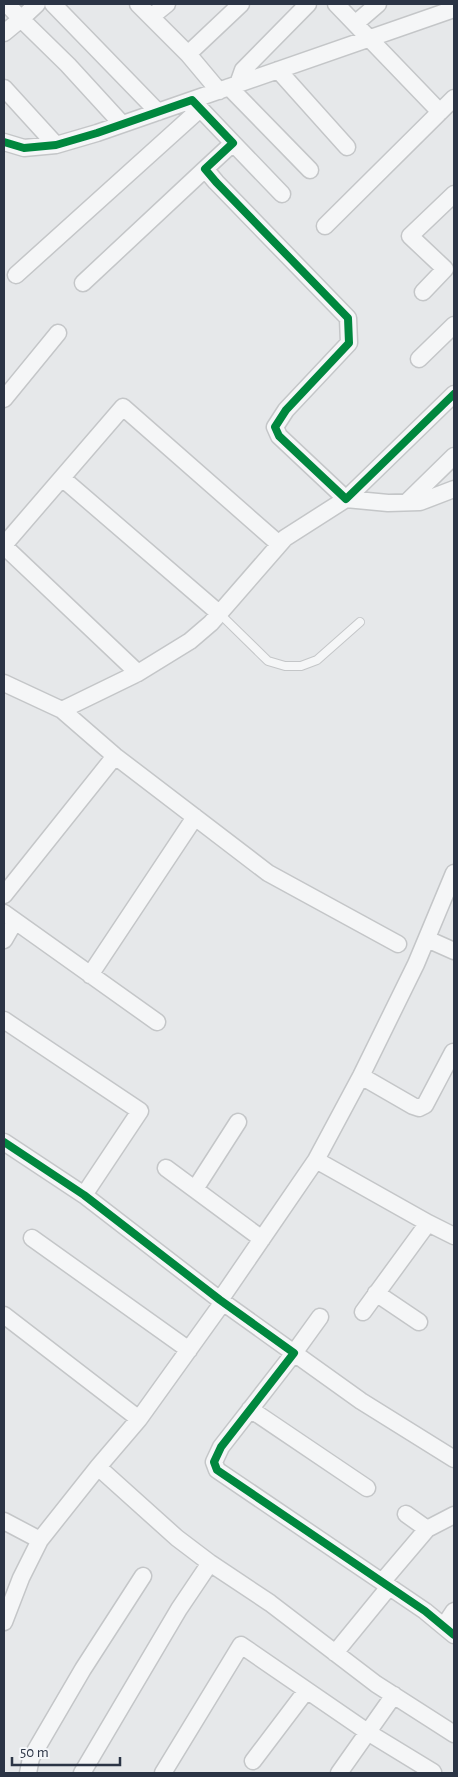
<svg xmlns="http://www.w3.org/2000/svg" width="458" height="1777" font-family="'Alegreya Sans',sans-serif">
<rect width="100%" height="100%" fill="#e6e8ea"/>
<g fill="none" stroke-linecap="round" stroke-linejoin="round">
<defs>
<path id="lane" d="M220,614l48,47 17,5h16l16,-6 43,-38"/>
<path id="street" d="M37,4l-16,15 47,46 54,59
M53,4l105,108
M138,4l50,50
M336,4l104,108
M151,17l16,-13
M356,23l22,-19
M4,33l17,-14 -14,-15
M278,70l69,77
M238,84l5,-14 65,-66
M229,87l81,83
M4,88l52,57
M219,91l-31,-37 53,-50
M192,100l262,-91
M4,142l20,6 32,-3 41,-12 95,-33 41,43 -28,26 11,13 132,136 1,25 -63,67 -11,17 4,9 67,63 108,-105
M233,143l49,51
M325,226l129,-128
M16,275l184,-166
M83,283l122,-114
M423,292l22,-23 -35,-33 44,-42
M419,359l35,-34
M4,399l54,-66
M62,478l158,136
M407,502l47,-46
M4,545l119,-138 156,137
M4,546l134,127
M4,683l58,27 53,46 153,117 130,71
M62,710l76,-37 52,-32 21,-18 74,-85 61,-39 42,4 32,-1 34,-13
M4,895l111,-139
M4,913l153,109
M427,939l27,12
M4,940l11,-19
M90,975l105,-158
M4,1020l136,91 -56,84
M361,1076l52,30 6,2 6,-3 28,-53
M4,1142l80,53 136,105 74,53 -73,94 -7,15 3,8 208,141 29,24
M316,1160l112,63 -65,89
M166,1168l96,71
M195,1189l43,-67
M428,1223l26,13
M32,1238l157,112
M376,1293l43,29
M220,1300l96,-140 45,-84 55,-112 38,-91
M4,1315l135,104
M320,1317l-26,36 67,48 93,58
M250,1409l117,79
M98,1467l79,71 33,25 60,40 106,81 78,50
M406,1514l21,15
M4,1521l36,19
M382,1582l45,-53 27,-14
M4,1622l17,-44 19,-38 58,-73 41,-48 84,-117
M444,1626l10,-15
M335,1653l54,-66
M253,1761l53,-70
M28,1773l3,-15 52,-89 60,-93
M82,1773l97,-164 31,-46
M163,1773l78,-128 128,88 64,39 -1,1
M339,1773l55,-78"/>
</defs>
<use href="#lane" stroke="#c4c6c8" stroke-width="10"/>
<use href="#street" stroke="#c4c6c8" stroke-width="19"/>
<use href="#lane" stroke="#f5f6f7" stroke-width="8"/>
<use href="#street" stroke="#f5f6f7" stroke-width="16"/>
<defs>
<path id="cycleway" d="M4,142l20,6 32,-3 41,-12 95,-33 41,43 -28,26 11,13 132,136 1,25 -63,67 -11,17 4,9 67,63 108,-105
M4,1142l80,53 136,105 74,53 -73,94 -7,15 3,8 208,141 29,24"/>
</defs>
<use href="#cycleway" stroke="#f4f6f9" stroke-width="11"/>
<use href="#cycleway" stroke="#00873e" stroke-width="8"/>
</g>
<rect width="458" height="1777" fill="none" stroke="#2b3445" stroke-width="10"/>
<path d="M12 1757v8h108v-8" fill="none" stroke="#2b3445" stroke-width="2.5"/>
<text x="20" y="1757" font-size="15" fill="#2b3445" stroke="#f4f6f9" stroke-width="4" paint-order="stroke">50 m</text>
</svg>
